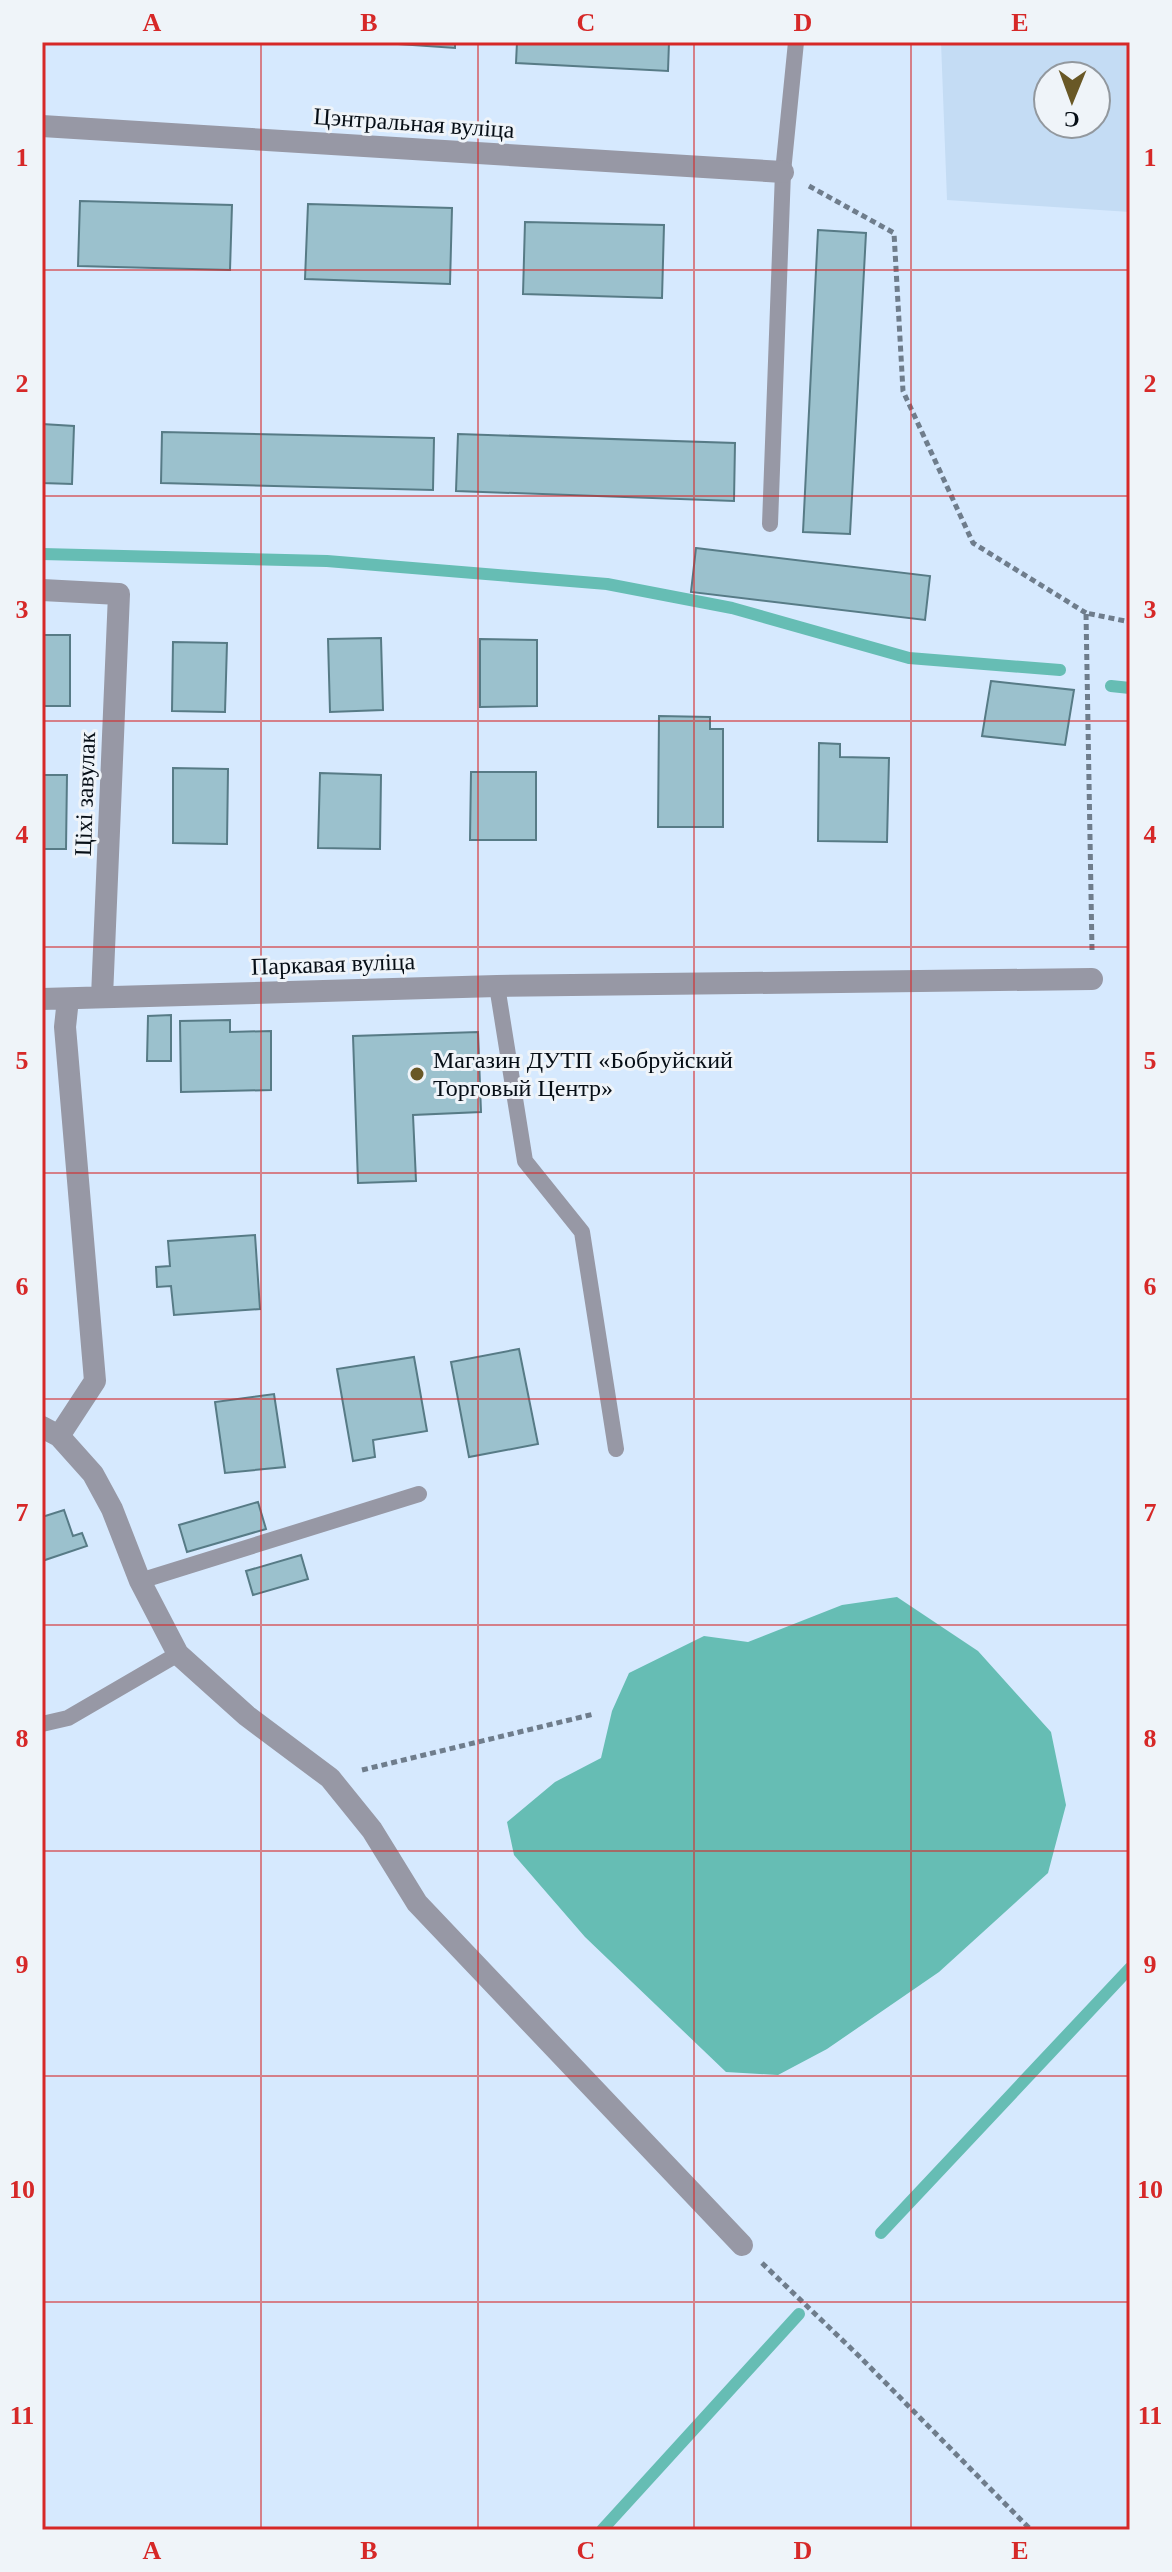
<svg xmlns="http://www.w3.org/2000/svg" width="1172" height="2572" font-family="'Times New Roman',serif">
<rect width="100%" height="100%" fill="#d6e9fe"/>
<path fill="#c4dcf4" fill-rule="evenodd" d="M941,42h144l45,4v166l-183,-12zM1048,76h48v48h-48z"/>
<path fill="#66bdb4" d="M897,1597l81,54 73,81 15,73 -18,68 -109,99 -112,77 -49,26 -52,-3 -141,-135 -71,-82 -7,-33 48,-40 46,-24 11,-47 17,-38 75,-37 44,6 94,-37z"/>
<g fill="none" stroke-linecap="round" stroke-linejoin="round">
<path stroke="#66bdb4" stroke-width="12" d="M42,554l285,7 280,23 125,24 177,50 151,12
M1111,686l19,2
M881,2233l249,-265
M602,2530l197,-216"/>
</g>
<path fill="#9bc1cd" stroke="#577b86" stroke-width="2" d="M369,42h86v6z
M517,42h152l-1,29 -152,-8z
M80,201l152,4 -2,65 -152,-4z
M308,204l144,4 -2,76 -145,-5z
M525,222l139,3 -2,73 -139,-4z
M818,230l48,3 -16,301 -47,-2z
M42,424l32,2 -2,58 -30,-1z
M162,432l272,6 -1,52 -272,-7z
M458,434l277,9 -1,58 -278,-10z
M696,548l234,28 -5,44 -234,-28z
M42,635h28v71h-28z
M381,638l2,72 -53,2 -2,-73z
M480,639l57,1v66l-57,1z
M173,642l54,1 -2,69 -53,-1z
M991,681l83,9 -9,55 -83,-9z
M659,716l51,1v12h13v98h-65z
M819,743l21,1v13l49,1 -2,84 -69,-1z
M173,768l55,1 -1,75 -54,-1z
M471,772h65v68h-66z
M320,773l61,2 -1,74 -62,-1z
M42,775h25l-1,74h-24z
M171,1015v46h-24l1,-45z
M230,1020v12l41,-1v59l-90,2 -1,-71z
M478,1032l3,80 -68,3 3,66 -58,2 -5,-147z
M255,1235l5,74 -86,6 -3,-29 -14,1 -1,-20 14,-1 -2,-25z
M519,1349l19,95 -69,13 -18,-95z
M414,1357l13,74 -54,9 2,17 -22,4 -16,-92z
M274,1394l11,73 -60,6 -10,-71z
M258,1502l8,27 -79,23 -8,-27z
M64,1510l9,26 9,-3 5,13 -45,15v-44z
M301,1555l7,24 -55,16 -7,-24z"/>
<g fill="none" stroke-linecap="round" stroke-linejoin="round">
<path stroke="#6f7d8c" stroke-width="5" stroke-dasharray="6 4" stroke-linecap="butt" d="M809,186l85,47 9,158 70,152 113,70
M1092,950l-6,-337 44,9
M362,1770l232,-56
M762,2263l98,94 171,173"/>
<path stroke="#9798a5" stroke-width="16" d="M770,524l13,-352 13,-130
M497,986l28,175 57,71 34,217
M140,1581l279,-87
M42,1724l26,-6 110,-64"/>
<path stroke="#9798a5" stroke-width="22" d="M42,126l741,46
M42,590l77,4 -17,403
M42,999l455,-13 595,-7
M42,1427l17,9 34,38 19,35 28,72 38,73 69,62 83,62 42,52 45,73 325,342
M59,1436l36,-55 -30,-354 3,-28"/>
</g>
<path fill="none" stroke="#d62828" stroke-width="2" stroke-opacity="0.55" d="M261,42v2488M478,42v2488M694,42v2488M911,42v2488M42,270h1088M42,496h1088M42,721h1088M42,947h1088M42,1173h1088M42,1399h1088M42,1625h1088M42,1851h1088M42,2076h1088M42,2302h1088"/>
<circle fill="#695826" stroke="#eff4f9" stroke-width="3" cx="417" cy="1074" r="8"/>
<g text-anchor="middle" stroke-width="6" stroke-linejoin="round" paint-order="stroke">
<g font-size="24" fill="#060e16" stroke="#eff4f9">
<text transform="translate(414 123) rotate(4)" y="8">Цэнтральная вуліца</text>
<text transform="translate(85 794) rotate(-88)" y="8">Ціхі завулак</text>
<text transform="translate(333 964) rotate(-2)" y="8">Паркавая вуліца</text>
</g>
<g font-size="24" fill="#060e16" stroke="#eff4f9" text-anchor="start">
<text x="433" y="1068">Магазин ДУТП «Бобруйский<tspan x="433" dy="28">Торговый Центр»</tspan></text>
</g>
</g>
<rect width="1172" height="2572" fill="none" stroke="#eff4f9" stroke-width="88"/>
<g transform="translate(1072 100) rotate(181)"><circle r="38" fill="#eff4f9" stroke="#92989e" stroke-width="2"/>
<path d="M0-6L14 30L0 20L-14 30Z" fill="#695826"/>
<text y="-12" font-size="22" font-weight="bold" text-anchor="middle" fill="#060e16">С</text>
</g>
<rect x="44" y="44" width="1084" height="2484" fill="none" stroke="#d62828" stroke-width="3"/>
<g font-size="26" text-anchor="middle" font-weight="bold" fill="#d62828">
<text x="152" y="31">A</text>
<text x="369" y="31">B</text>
<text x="586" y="31">C</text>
<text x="803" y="31">D</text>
<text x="1020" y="31">E</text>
<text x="22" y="166">1</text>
<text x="1150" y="166">1</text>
<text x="22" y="392">2</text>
<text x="1150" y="392">2</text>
<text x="22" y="618">3</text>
<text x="1150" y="618">3</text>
<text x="22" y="843">4</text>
<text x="1150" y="843">4</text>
<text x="22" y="1069">5</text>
<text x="1150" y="1069">5</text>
<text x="22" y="1295">6</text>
<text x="1150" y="1295">6</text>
<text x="22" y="1521">7</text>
<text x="1150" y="1521">7</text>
<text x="22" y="1747">8</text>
<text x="1150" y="1747">8</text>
<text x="22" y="1973">9</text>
<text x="1150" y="1973">9</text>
<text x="22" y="2198">10</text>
<text x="1150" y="2198">10</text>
<text x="22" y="2424">11</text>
<text x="1150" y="2424">11</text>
<text x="152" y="2559">A</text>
<text x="369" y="2559">B</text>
<text x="586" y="2559">C</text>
<text x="803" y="2559">D</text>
<text x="1020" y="2559">E</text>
</g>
</svg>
